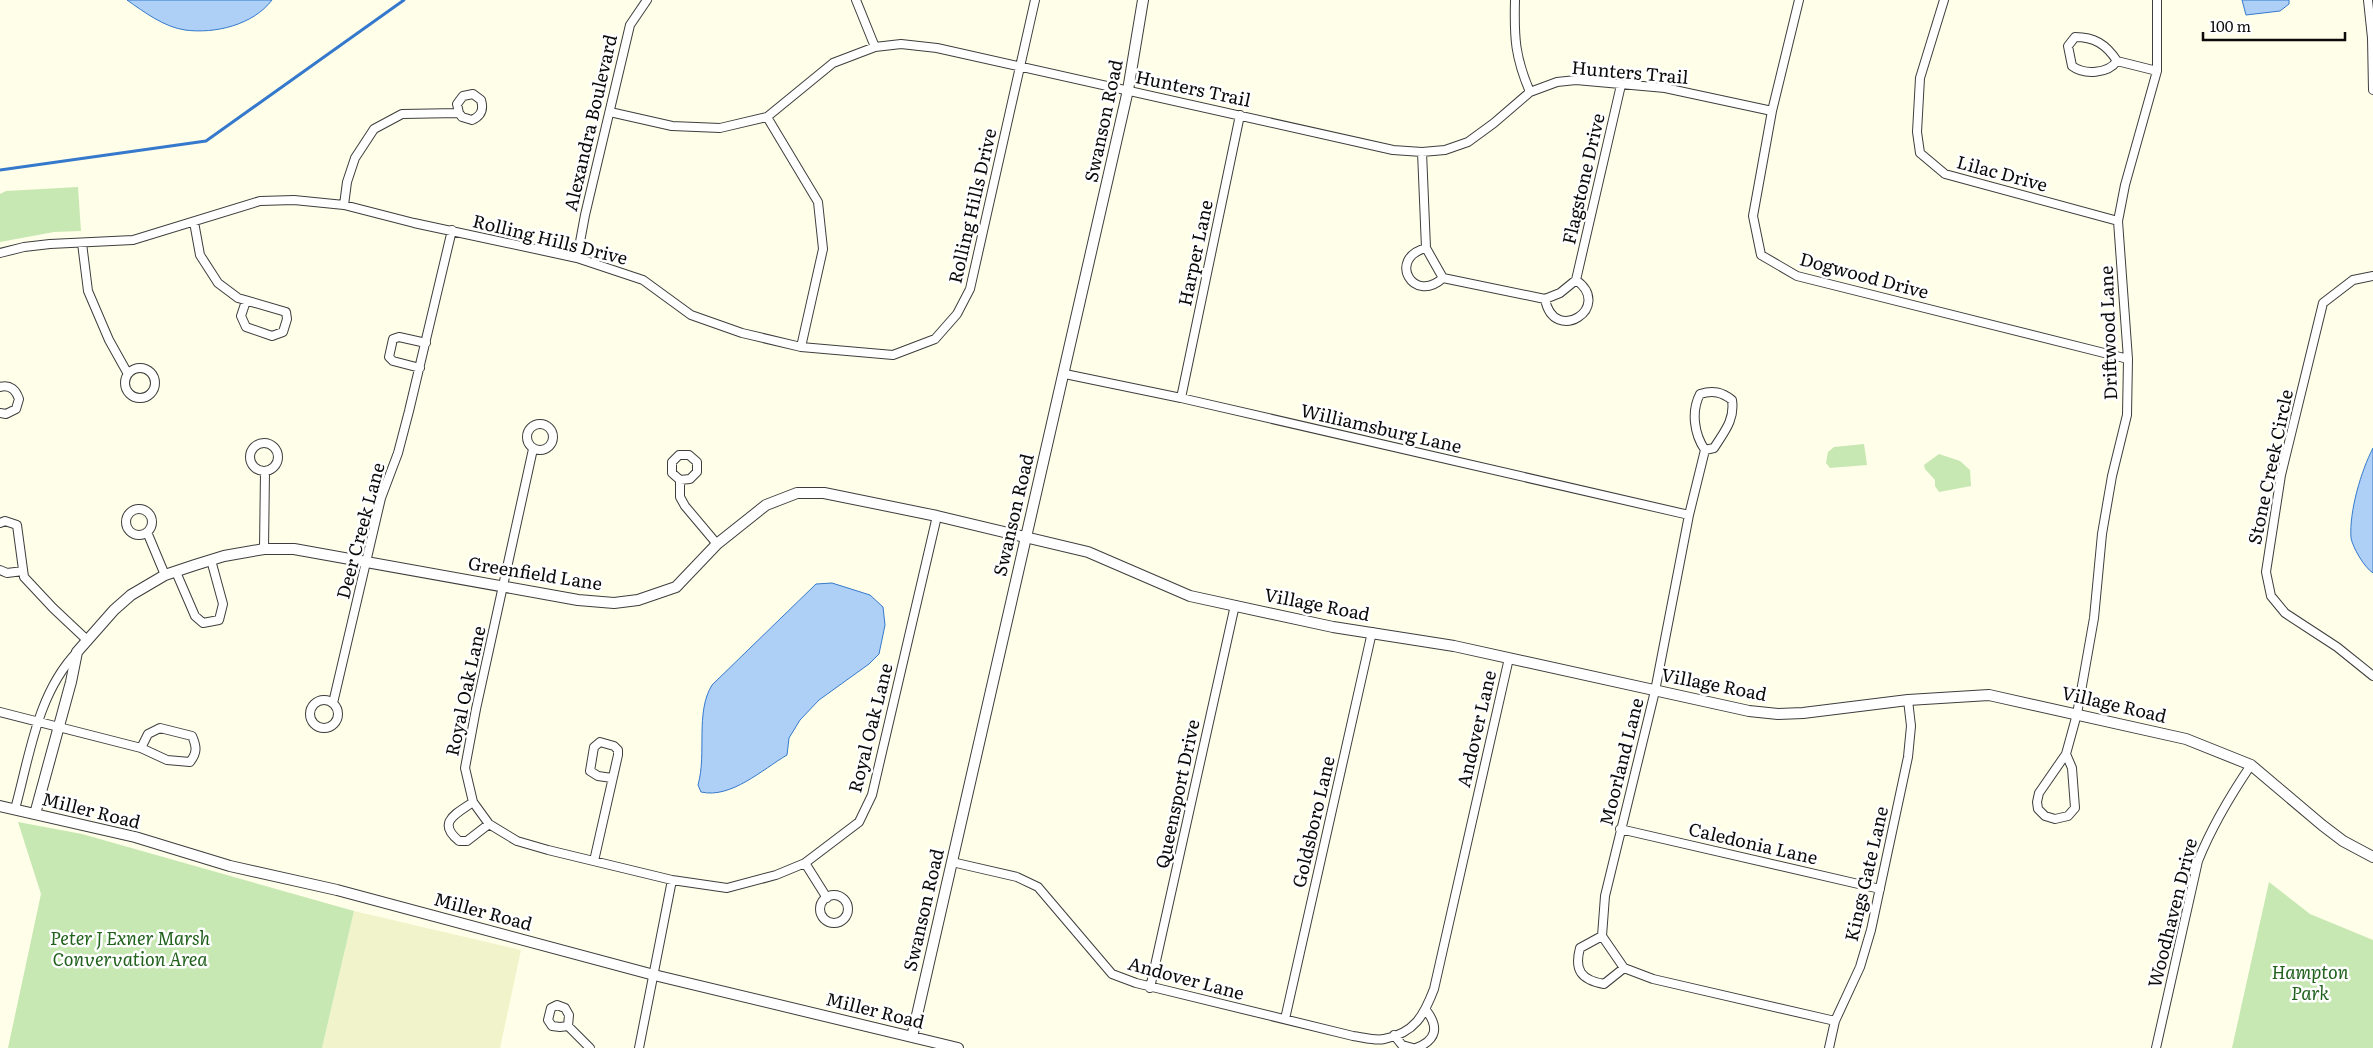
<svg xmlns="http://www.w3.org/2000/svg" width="2373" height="1048" font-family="Literata,serif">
<rect width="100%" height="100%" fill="#fffee8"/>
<path fill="#f1f4ca" d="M354,911l167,39 -21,98h-178z"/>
<path fill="#c7e8b3" d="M78,187l3,44 -27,1 -54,10v-48l6,-3z
M1864,444l3,21 -37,3 -4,-5 2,-11 6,-5z
M1939,454l21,7 10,9 1,16 -32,6 -4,-6v-6l-10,-11 -1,-4z
M18,822l64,12 272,77 -32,137h-314l33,-154z
M2269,882l41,32 63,26v108h-141z"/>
<path fill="#aed0f6" stroke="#3579cd" d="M127,0h145c-19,25 -57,34 -87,30 -21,-3 -41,-18 -58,-30z
M2242,0h47v4l-9,7 -34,4z
M2373,448v125c-9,-6 -20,-25 -22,-35 -2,-26 10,-67 22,-90z
M832,583l38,12 13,12 2,18 -6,29 -10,10 -50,36 -19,20 -11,18 -2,17c-24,14 -56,44 -86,37l-3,-7c9,-32 -3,-72 14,-100l104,-101z"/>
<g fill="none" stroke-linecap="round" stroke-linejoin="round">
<path stroke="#3579cd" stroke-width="3" d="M0,170l206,-29 198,-141"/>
<defs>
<path id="minor" d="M856,0l19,47
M1515,0c-1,38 0,57 15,92
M1799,0l-27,111 -19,105 8,39 36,21 331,83
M1944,0l-24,78 -3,54 3,21 25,21 173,47
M2368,0l4,38 1,52
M2117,61c-9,13 -33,14 -45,5l-4,-20 7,-9c19,0 31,7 42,24l40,10
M610,112l62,14 48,2 47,-11 66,-54 42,-16 26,-3 36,4 456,102 29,2 23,-2 23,-8 26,-19 36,-31 27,-10 19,-2 89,8 107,23
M767,117l51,85 5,47 -22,98
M1422,152l4,96 17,30 102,21 15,-6 16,-13 45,-195
M344,205l3,-23 8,-24 19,-29 28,-15 57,-1 3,4 10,3c9,-4 12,-10 9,-20l-8,-6 -10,2 -6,8 2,9
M194,222l6,33 18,28 20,15 48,14 1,7 -4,13 -11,4 -26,-9 -5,-11 5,-15
M82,243l6,48 21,49 19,34
M1426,248c-39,10 -13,57 17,30
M0,253l24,-6 26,-3 83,-4 127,-39 34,-1 50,5 70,18 163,35 66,22 48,35 51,18 59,14 92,8 42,-16 22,-25 13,-25 65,-289
M577,258l8,-43 45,-190 17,-25
M2373,276l-20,4 -30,23 -42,172 -15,97 5,24 14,17 52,34 36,29
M1545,299c9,47 69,8 31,-19
M420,368l-27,-7 -4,-4 4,-18 6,-2 27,6
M125 383a15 15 0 1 1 30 0a15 15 0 1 1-30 0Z
M1065,374l116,24 508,117
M0,387c10,-3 16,3 19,12l-3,10 -10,5 -6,-1
M1181,398l59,-283
M527 437a13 13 0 1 1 26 0a13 13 0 1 1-26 0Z
M250 457a14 14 0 1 1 28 0a14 14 0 1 1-28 0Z
M533,449l-57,260 -11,59 8,34 16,22 28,17 31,9 124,30 55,8 49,-13 29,-12 54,-41 13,-27 65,-279
M1705,450l9,-2c10,-16 21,-28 18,-48 -10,-8 -19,-10 -32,-6 -9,17 -6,40 5,56l-16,65 -34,176 -50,205 -3,40 22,32 29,11 182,42
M680,480l10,-1 7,-7v-10l-8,-7h-10l-7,7v11l8,7v17l5,9 32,38
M126 522a13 13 0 1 1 26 0a13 13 0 1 1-26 0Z
M0,523l5,-2 12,4 7,52 29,31 34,32
M147,532l18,43
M264,549l1,-78
M0,570l7,3 16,-2
M176,572l19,44 8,7 16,-3 4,-16 -12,-44
M310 714a14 14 0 1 1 28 0a14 14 0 1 1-28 0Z
M333,703l48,-205 17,-45 11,-42 43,-181
M0,712l141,36 26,12 23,2c7,-9 7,-15 2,-26l-32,-8 -12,6 -7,14
M2066,754l6,14 3,40 -7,8 -13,3 -10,-3 -7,-7 -1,-7 2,-9 27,-39 11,-40 17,-96 8,-84 10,-58 15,-61 1,-56 -10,-138 7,-36 32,-114v-71
M473,802c-17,12 -37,20 -14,39h8l22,-17
M15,809c15,-54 22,-115 62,-157
M1620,829l260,60
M594,861l24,-106v-5l-4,-4 -14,-4 -6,5 -4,24 8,5 14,2
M952,862l65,15 21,10 74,87 24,9 217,53c9,1 22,5 31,3 31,-6 40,-24 50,-50l75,-331
M805,863l22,35
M820 909a14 14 0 1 1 28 0a14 14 0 1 1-28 0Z
M1602,936l-22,12c-6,22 1,32 24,36l20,-16
M1150,988l85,-383
M1285,1019l87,-387
M568,1026l-8,1 -8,-1 -4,-6 3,-12 6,-3 8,3 4,7 -1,11 22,22
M1394,1035l8,10 11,3
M639,1048l33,-168
M1416,1048c21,-8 23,-21 10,-38
M1829,1048l6,-27 25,-54 11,-37 37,-173 3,-31 -3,-26
M2156,1048l42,-187c14,-35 32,-65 53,-96"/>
<path id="tertiary" d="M0,806l135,31 95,29 107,24 317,85 304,73
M35,814l36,-132 6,-30 37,-42 17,-15 34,-20 30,-10 29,-9 40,-7h30l284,51 36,3 24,-3 38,-13 41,-43 49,-39 31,-12h27l113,23 151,36 102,44 143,31 121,19 295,65 29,3 25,-1 105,-13 81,-5 197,44 65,26 71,60 21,16 30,16
M912,1037l216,-947 15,-90"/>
</defs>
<use href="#minor" stroke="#3e3e3e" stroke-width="10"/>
<use href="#tertiary" stroke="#3e3e3e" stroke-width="12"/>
<use href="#minor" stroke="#fff" stroke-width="8"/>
<use href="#tertiary" stroke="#fff" stroke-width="10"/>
</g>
<g text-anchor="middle" stroke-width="5" stroke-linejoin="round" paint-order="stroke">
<g font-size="18" fill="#0b0b0b" stroke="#fff">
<text transform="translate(1630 73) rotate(5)" y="6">Hunters Trail</text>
<text transform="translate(1193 89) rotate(12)" y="6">Hunters Trail</text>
<text transform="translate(1104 121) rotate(-78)" y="6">Swanson Road</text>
<text transform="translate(591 123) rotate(-77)" y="6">Alexandra Boulevard</text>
<text transform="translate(2002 174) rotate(15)" y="6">Lilac Drive</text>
<text transform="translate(1584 179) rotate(-77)" y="6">Flagstone Drive</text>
<text transform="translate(973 206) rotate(-77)" y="6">Rolling Hills Drive</text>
<text transform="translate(550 240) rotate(14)" y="6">Rolling Hills Drive</text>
<text transform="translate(1196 253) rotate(-78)" y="6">Harper Lane</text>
<text transform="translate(1864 276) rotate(15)" y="6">Dogwood Drive</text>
<text transform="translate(2109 333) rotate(-92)" y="6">Driftwood Lane</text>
<text transform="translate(1381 429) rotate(13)" y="6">Williamsburg Lane</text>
<text transform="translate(2271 467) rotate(-78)" y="6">Stone Creek Circle</text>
<text transform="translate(1014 515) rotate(-77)" y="6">Swanson Road</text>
<text transform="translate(361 531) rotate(-75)" y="6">Deer Creek Lane</text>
<text transform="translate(535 574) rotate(9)" y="6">Greenfield Lane</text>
<text transform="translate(1317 605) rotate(11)" y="6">Village Road</text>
<text transform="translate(1714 685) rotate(11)" y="6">Village Road</text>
<text transform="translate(466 691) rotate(-78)" y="6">Royal Oak Lane</text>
<text transform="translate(2114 705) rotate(13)" y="6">Village Road</text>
<text transform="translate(871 728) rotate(-76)" y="6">Royal Oak Lane</text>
<text transform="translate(1477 729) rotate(-77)" y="6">Andover Lane</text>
<text transform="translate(1622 762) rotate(-76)" y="6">Moorland Lane</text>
<text transform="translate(1178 794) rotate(-78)" y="6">Queensport Drive</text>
<text transform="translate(91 811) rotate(14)" y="6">Miller Road</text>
<text transform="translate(1314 822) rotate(-77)" y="6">Goldsboro Lane</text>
<text transform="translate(1753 844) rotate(13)" y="6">Caledonia Lane</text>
<text transform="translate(1867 874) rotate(-77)" y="6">Kings Gate Lane</text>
<text transform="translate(924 910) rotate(-77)" y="6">Swanson Road</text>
<text transform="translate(483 912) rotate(15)" y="6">Miller Road</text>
<text transform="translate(2173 913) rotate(-76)" y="6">Woodhaven Drive</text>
<text transform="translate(1186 979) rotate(15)" y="6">Andover Lane</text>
<text transform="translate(875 1011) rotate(14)" y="6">Miller Road</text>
</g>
<g font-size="18" font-style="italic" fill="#20611c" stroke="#fff">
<text x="130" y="945">Peter J Exner Marsh<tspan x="130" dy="21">Convervation Area</tspan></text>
<text x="2310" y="979">Hampton<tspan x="2310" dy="21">Park</tspan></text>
</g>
</g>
<path d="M2203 32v8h142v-8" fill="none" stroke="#0b0b0b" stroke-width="2.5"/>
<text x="2210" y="32" font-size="15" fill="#0b0b0b" stroke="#ffffff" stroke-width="4" paint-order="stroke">100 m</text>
</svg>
